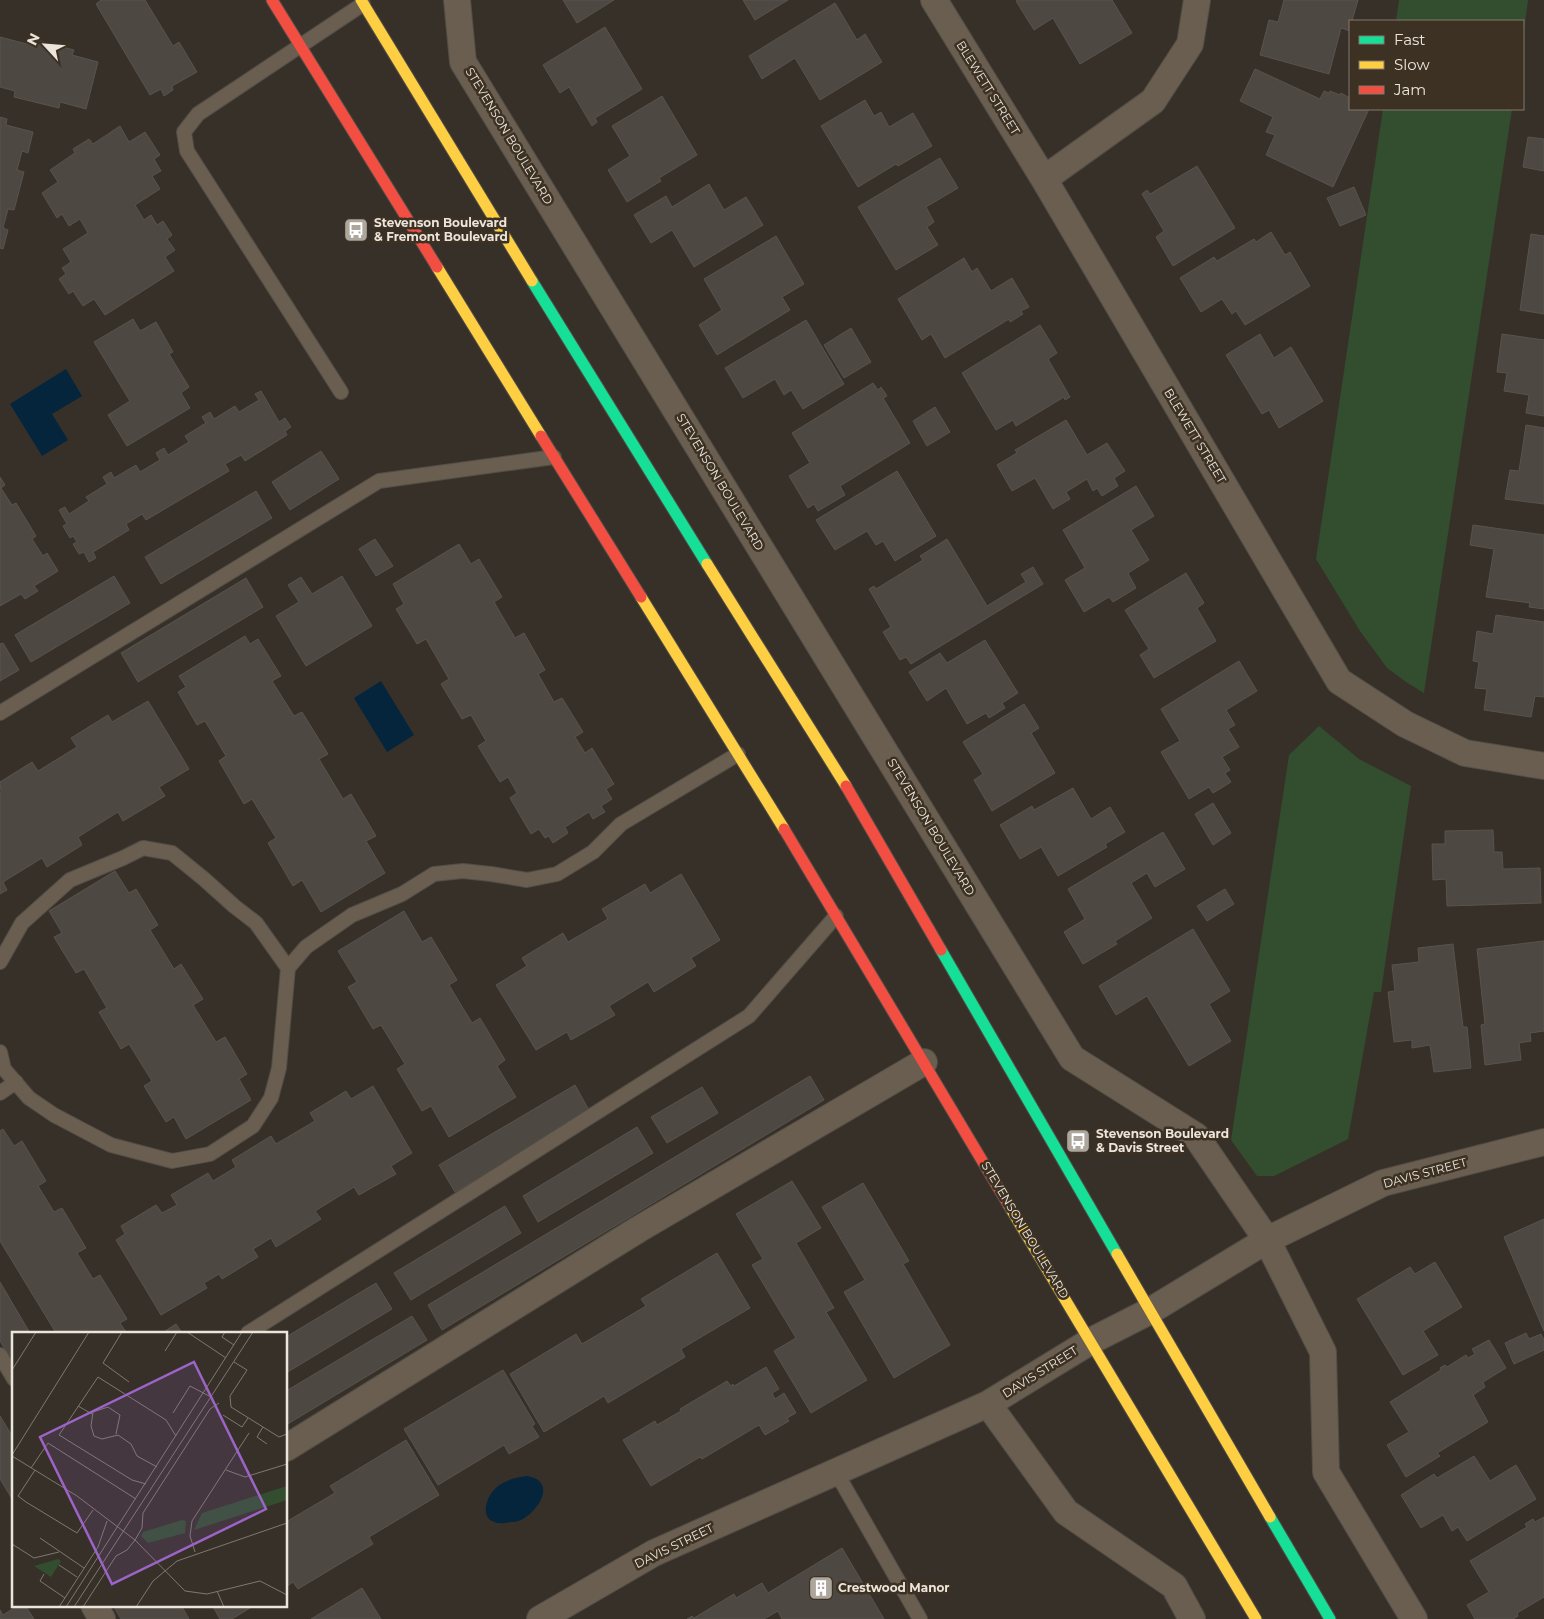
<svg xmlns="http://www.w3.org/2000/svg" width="1544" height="1619" font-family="Montserrat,sans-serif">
<rect width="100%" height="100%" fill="#363029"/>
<path fill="#324e2e" d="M1399,0h129l-5,37v-16h-127z
M1383,109h129l-88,584 -18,-11 -19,-14 -27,-37 -44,-72z
M1319,726l40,33 52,27 -30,206h-7l-26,147 -74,37h-17l-26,-36 58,-385z"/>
<path fill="#05253c" d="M66,369l16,27 -30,18 16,26 -26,16 -32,-52z
M381,681l33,54 -27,17 -33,-54z
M527,1476c31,5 11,36 -6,44 -5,2 -11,2 -16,3 -29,3 -21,-29 -4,-39 8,-5 17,-7 26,-8z"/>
<path fill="#4e4843" stroke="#59534e" d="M101,0h44l28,46 6,-4 18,30 -25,14 1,4 -9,6 -3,-7 -11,6 -54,-91z
M563,0h51l-37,23z
M743,0h45l-33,20z
M1018,0h94l20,33 -52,31 -27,-46 -19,12 -18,-29z
M1284,0h74l-6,21h-2v10l-9,-3 -12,46 -69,-19 9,-35 9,2z
M835,3l22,37 8,-6 17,28 -62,38 -25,-42 -33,21 -13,-23z
M605,27l37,62 -47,29 2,4 -5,4 -23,-39 -9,6 -17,-28z
M0,37l27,7 2,-6 45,12 -2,5 26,7 -12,47 -26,-7 -1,6 -45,-11 1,-6 -15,-4z
M1255,69l65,30 4,-8 5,2 1,-2 10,4 1,-2 9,5v11h19l-36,78 -67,-32 9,-20 -9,-3 7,-15 -33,-16z
M662,96l35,59 -38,23 2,3 -34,21 -19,-32 22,-14 -18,-30z
M865,100l9,16 7,-4 8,15 24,-14 19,33 -34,20 -2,-2 -38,23 -37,-61z
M0,117l7,2 -1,6 27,7 -5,21 -6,-2 -5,19 7,2 -10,38 -6,-1 -5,19 5,2 -5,19 -3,-1z
M120,126l9,16 16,-10 15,23 -6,4 7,12 -9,5 8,13 -25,16 9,15 7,-5 6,10 6,-4 9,14 -5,4 8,11 -10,7 9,14 -69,44 -11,-16 -11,7 -10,-15 -4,3 -10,-15 7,-5 -4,-6 9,-6 -8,-13 25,-16 -8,-14 -11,7 -7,-12 -5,4 -15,-25 16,-11 -8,-12 25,-17 -2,-4 16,-10 4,5z
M1528,137l16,2v32l-21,-4z
M940,158l18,30 -32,19 8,15 -7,5 11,18 -42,25 -38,-63z
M1197,166l38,62 -62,38 -17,-29 8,-6 -22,-37 5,-4 3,4z
M709,184l15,26 22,-13 17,28 -69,42 -22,-37 -21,13 -17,-28 32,-19 6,11z
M1354,187l12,28 -26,11 -13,-28z
M1271,232l14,23 5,-3 20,34 -65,39 -9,-14 -4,3 -10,-15 -21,13 -21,-34 34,-21 3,4 37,-22 2,3z
M1531,234l13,2v78l-24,-4z
M776,236l28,48 -22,13 8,13 -73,45 -18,-30 23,-15 -18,-31z
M964,258l8,14 5,-4 14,23 21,-13 17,29 -8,4 2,3 -13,8 -1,-3 -64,39 -14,-24 -9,6 -24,-41z
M133,319l7,12 16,-9 17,30 -4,2 20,33 -8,6 9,15 -63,38 -19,-31 22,-14 -36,-59z
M806,320l38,64 -41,25 -12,-19 -7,5 -9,-16 -32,19 -18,-30z
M1040,325l17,28 -9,6 22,38 -5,3 -1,-3 -48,29 -3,-6 -17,10 -34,-57z
M851,328l20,34 -27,16 -20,-33z
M1260,334l14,24 17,-11 32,54 -44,27 -10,-18 -7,4 -36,-59z
M1502,334l42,6v76l-18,-3 3,-18 -25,-4 3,-18 -10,-1z
M873,383l5,7 3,-3 6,9 -4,2 27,45 -70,43 5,9 -27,16 -4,-7 -6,4 -19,-32 21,-13 -18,-30z
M261,391l18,31 6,-4 6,9 -6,4 2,4 -42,26 -4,-6 -16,9 4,7 -83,49 -4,-6 -16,10 3,6 -36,22 3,6 -7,4 -5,-10 -5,2 -6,-10 4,-2 -4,-6 -3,2 -7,-12 4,-2 -8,-14 6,-3 4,7 20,-13 -3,-4 21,-13 -4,-7 8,-5 3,6 22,-13 4,7 20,-12 -4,-7 8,-5 4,7 21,-13 -4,-6 21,-13 -4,-6 8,-5 4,7 21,-13 4,6 20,-12 -4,-6z
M935,407l15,25 -23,14 -14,-25z
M1066,420l21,35 20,-12 18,28 -11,7 4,8 -16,10 -5,-8 -4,3 -6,-12 -21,13 4,7 -17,10 -18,-31 -23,13 -15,-26 20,-12 -2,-3z
M1526,425l18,3v76l-39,-5 5,-29 9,1z
M321,451l18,28 -49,31 -18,-28z
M897,471l39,65 -41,25 -12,-20 -7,4 -9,-14 -32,19 -19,-30z
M0,477l5,8 -4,3 11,17 4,-2 20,33 -4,3 11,17 4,-3 11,18 -24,15 4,5 -13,8 -4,-5 -21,12z
M1136,486l18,30 -23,14 18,30 -21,13 8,15 -23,14 -4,-5 -25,15 -19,-32 20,-12 -22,-38z
M256,491l16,27 -111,66 -16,-27z
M1473,525l71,10v74l-15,-2 1,-4 -44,-6 8,-48 -24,-4z
M375,539l18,27 -17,10 -17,-27z
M947,539l40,67 39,-24 -5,-8 12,-7 10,17 -132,80 -5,-7 -6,3 -17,-28 8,-5 -22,-38 5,-3 2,3 47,-29 -3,-4z
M459,544l12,20 8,-5 23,38 -8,5 21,36 9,-5 21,37 -7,4 16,28 8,-4 21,34 -8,5 10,16 7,-5 22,36 -8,5 6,10 -11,7 4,6 -12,7 -4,-7 -24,15 3,6 -15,10 -4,-7 -4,2 -6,-9 -8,5 -21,-36 7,-5 -9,-16 -8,5 -22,-36 8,-5 -15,-26 -9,4 -21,-35 8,-5 -23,-40 -9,5 -21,-35 8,-5 -11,-20z
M1186,573l18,30 -7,5 19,33 -62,37 -14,-23 9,-6 -24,-39z
M114,576l16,27 -99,59 -16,-27z
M342,576l30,50 -66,40 -30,-50 23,-14 -11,-17 13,-8 11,17z
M246,578l17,29 -125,75 -17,-29z
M1496,615l48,7v75l-9,-1 -4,21 -47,-7 3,-21 -12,-1 4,-26 -6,-1 4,-30 16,3z
M245,636l5,8 8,-5 23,37 -9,5 22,35 8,-4 26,42 -9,5 24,40 8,-5 25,42 -10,5 19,32 -64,39 -19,-32 -9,6 -25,-43 8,-5 -24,-39 -8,5 -25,-43 7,-5 -21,-35 -8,4 -19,-33 8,-5 -7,-11z
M985,640l33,53 -16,10 3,5 -16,10 -3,-5 -19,11 -21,-36 -19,13 -18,-29 31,-19 7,10z
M3,643l16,27 -19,11v-37z
M1239,661l18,30 -31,19 9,15 -7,4 11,18 -17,10 8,13 -5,3 6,9 -18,11 -4,-6 -20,12 -28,-47 19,-11 -19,-32z
M148,701l41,68 -30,18 6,9 -42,25 -5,-9 -40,25 4,8 -35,22 -5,-9 -39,24 4,8 -7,4v-101l1,-1 -1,-10 32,-20 6,9 39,-24 -6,-9 37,-23 4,7z
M1024,704l15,24 -8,5 24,40 -63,38 -18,-31 9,-6 -20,-32z
M1073,788l18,31 19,-12 15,25 -20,12 2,3 -49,29 -17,-29 -21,12 -20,-34 32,-19 2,4z
M1213,803l18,30 -18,12 -18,-31z
M1493,830l1,22h8l1,17 37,-1 1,35 -94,3 -1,-27 -13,1 -1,-36h13v-13z
M1163,832l22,37 -30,18 -8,-14 -16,10 21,35 -37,23 2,3 -34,20 -19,-32 21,-13 -17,-30z
M115,871l14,22 7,-4 22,36 -8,5 24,39 7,-5 22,35 -10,6 23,37 9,-5 22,37 -8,5 12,21 -65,39 -12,-22 -8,5 -22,-36 8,-5 -23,-37 -8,5 -22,-37 8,-4 -23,-39 -8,4 -22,-36 8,-4 -13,-22z
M681,874l39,66 -29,18 5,8 -42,26 -6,-10 -39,24 6,9 -44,25 -4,-8 -31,18 -40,-65 31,-19 -5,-8 41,-25 5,9 40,-23 -6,-10 43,-25 5,9z
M1225,889l9,15 -27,17 -10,-15z
M404,911l18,31 9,-5 26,43 -8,5 23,38 8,-5 25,42 -8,6 19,31 -67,40 -18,-31 -9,5 -25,-42 8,-5 -24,-39 -8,4 -25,-42 9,-5 -19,-31z
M1193,929l37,62 -21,13 22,37 -42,25 -42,-70 -31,19 -17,-29z
M1544,941v90l-14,2 1,8 -12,2 2,17 -36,5 -4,-40 4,-1 -8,-75z
M1453,944l10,83h4l4,41 -37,4 -4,-27 -18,3v-8l-18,2 -6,-50 7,-1 -3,-26 27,-3 -1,-14z
M810,1076l14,24 -382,230 -14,-25z
M575,1085l15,27 -135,80 -16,-27z
M373,1086l39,67 -21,13 5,8 -37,21 -5,-8 -39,24 6,8 -45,28 -5,-9 -18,11 5,8 -36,22 -3,-5 -15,9 3,5 -46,27 -45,-75 9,-6 -4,-8 35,-21 6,8 15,-8 -6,-10 37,-22 5,8 23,-14 -4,-7 39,-24 5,8 39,-23 -5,-8 36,-22 5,8z
M702,1087l16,26 -51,30 -16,-26z
M637,1127l16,26 -115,69 -15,-26z
M3,1129l11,17 8,-5 24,40 -8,5 16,26 8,-4 24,40 -9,5 16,26 7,-4 27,44 -7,4 6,9 -2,1h-68l-56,-92v-110z
M792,1181l29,47 -25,15 38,65 -8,4 41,68 -56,33 -37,-62 22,-13 -44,-73 11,-6 -27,-45z
M863,1183l46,78 -6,3 47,81 -56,33 -50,-86 21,-12 -43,-73z
M505,1206l16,27 -110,67 -17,-27z
M1544,1219v112l-40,-94z
M717,1253l33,55 -69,41 4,8 -77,46 -4,-7 -60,36 -34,-58 66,-40 6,10 64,-38 -5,-7z
M1435,1262l27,45 -39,24 15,24 -35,20 -46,-76 53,-32 5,7z
M0,1282l30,51h-16v31l-14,-23z
M376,1283l16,26 -106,64v-36z
M412,1316l15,24 -141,85v-34z
M176,1324l6,9h-20z
M1526,1333l3,6 12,-5 3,6v10l-30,14 -9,-21z
M1489,1340l17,28 -23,14 2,5 -12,8 15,27 -51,31 3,3 -34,21 -19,-32 22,-13 -19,-30 51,-32 -1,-2 5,-3 2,2 19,-12 2,3 7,-4 -3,-5z
M766,1367l13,22 -7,4 3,6 9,-6 12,20 -9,5 2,3 -24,14 -6,-10 -57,34 -2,-2 -49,29 -28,-46 32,-19 2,4 24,-14 -1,-2 47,-28 4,5 2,-2 1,2z
M503,1370l32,54 -3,2 7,11 -30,17 -5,-9 -66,40 -34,-56z
M0,1416l14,23v63l-14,-23z
M406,1440l33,55 -70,42 4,7 -75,45 -5,-7 -7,5v-65l49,-29 -5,-7z
M1474,1456l16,25 26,-16 20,34 -69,42 -9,-14 -6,4 -9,-16 -22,13 -20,-33 33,-21 3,4z
M1544,1517v80l-27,16 1,3 -5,3h-38l-8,-14 22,-13 -19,-31 57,-34 -2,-3 8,-5 2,3z
M842,1548l42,71h-102l-4,-8 -14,8h-77l5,-3 2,2 40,-24 2,4 26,-15 6,10z
M362,1588l19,31h-70z
M19,1605h6l9,14h-34v-9l3,5z
M113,1605h68l8,14h-68z
M212,1605h43l-23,14h-12z"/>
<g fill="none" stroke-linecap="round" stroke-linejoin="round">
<defs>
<path id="lane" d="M341,392l-154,-241 -3,-19 14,-18 165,-110
M0,713l379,-232 175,-24
M0,962l22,-39 48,-43 53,-22 20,-10 29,5 32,26 30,27 22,17 32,45
M0,1052l4,17 25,29 25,17 57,30 61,16 38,-7 43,-28 18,-28 8,-30 9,-100 18,-21 46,-32 50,-21 32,-20 29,-3 28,3 36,6 30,-6 36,-22 28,-28 117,-70
M0,1093l16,-11
M248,1333l501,-317 87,-100
M0,1355l14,24
M836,1472l84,147"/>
<path id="street" d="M457,0l6,62 609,996 124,78 71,104 56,112 3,120 88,147
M934,0l110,179 295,502 66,43 60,29 79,13
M1044,179l109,-78 37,-57 7,-44
M988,1404l78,108 108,74 18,33
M286,1448l353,-219 285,-167
M94,1605l8,14
M540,1619l114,-66 334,-149 103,-63 59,-30 117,-71 116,-57 161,-41"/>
<path id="fast" d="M532,281l175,283
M941,950l176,304
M1270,1517l60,102"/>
<path id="slow" d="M361,0l171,281
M437,267l104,169
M707,564l139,222
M641,597l143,232
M1008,1204l248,415
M1117,1254l153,263"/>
<path id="jam" d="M272,0l165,267
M541,436l100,161
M846,786l95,164
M784,829l224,375"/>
</defs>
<use href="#lane" stroke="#524d46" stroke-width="16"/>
<use href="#street" stroke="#524d46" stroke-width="28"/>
<use href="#fast" stroke="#524d46" stroke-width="13"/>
<use href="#slow" stroke="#524d46" stroke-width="13"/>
<use href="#jam" stroke="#524d46" stroke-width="13"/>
<use href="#lane" stroke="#695e4f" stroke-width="14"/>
<use href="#street" stroke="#695e4f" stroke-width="26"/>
<use href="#fast" stroke="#16e098" stroke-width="11"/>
<use href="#slow" stroke="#ffcf43" stroke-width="11"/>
<use href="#jam" stroke="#f24e42" stroke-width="11"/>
</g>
<defs>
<symbol id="bus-square" viewBox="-11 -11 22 22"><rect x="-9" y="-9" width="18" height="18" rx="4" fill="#aca69d" stroke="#3c3123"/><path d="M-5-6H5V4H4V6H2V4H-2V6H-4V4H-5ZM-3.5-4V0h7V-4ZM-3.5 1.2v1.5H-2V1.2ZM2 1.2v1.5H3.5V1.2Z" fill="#fff"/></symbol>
<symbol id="building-square" viewBox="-11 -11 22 22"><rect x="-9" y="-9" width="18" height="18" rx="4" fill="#aca69d" stroke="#3c3123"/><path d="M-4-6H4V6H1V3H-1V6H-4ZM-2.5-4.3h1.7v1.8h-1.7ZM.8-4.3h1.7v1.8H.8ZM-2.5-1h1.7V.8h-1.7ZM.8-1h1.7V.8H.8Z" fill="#fff"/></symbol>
</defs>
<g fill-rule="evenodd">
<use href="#bus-square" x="342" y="216" width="28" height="28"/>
<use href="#bus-square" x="1064" y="1127" width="28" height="28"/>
<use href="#building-square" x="807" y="1574" width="28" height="28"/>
</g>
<g text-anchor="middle" stroke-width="5" stroke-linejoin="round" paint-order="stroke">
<g font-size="12" fill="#ece5dc" stroke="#3c3123">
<text transform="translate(988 88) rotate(58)" y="4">BLEWETT STREET</text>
<text transform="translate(509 136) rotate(59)" y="4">STEVENSON BOULEVARD</text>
<text transform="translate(1195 436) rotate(59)" y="4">BLEWETT STREET</text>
<text transform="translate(720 482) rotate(59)" y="4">STEVENSON BOULEVARD</text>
<text transform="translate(931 827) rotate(59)" y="4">STEVENSON BOULEVARD</text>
<text transform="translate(1425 1173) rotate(-15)" y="4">DAVIS STREET</text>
<text transform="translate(1025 1230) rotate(59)" y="4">STEVENSON BOULEVARD</text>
<text transform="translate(1040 1372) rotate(-32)" y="4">DAVIS STREET</text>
<text transform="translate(674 1546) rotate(-26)" y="4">DAVIS STREET</text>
</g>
<g font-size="12" font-weight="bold" fill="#ece5dc" stroke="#3c3123" text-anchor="start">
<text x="374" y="227">Stevenson Boulevard<tspan x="374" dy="14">&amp; Fremont Boulevard</tspan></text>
<text x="1096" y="1138">Stevenson Boulevard<tspan x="1096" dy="14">&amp; Davis Street</tspan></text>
<text x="838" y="1592">Crestwood Manor</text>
</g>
</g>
<g transform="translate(12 1332)">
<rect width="275" height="275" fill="#363029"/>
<path d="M275,154v14l-93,30 8,-17zM170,188l4,1 -1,12 -37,10 -7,-7 2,-4zM46,227l3,2 -10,16 -17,-11z" fill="#324e2e"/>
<path fill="none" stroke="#7f7871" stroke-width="1" d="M110,0l-19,31 26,19M175,0l39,26M213,0l-3,5 12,8M153,19l12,-19M222,30l13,8 -17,26 1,11 48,30 8,-3M0,38l24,-38M66,74l14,8M161,81l17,-27 21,11M211,83l19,12 6,-9M251,95l-6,10 10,7M104,102l4,-19 -12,-8 -15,5 -2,14 3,10 8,3 16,-4 13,9 6,12 20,11M0,123l77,-123M0,124l65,40 58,44 50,51 22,3 53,-13 27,14M19,136l17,-25 88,56M23,138l-17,26 8,6 51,31 16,-23M214,138l19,7 42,-13M134,152l-14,-4 -73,-45 39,-58 68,43 10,16M28,206l44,30M0,212l22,14 25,-6M183,220l-5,-16 2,-15 57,-88M47,233l18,12M32,242l-4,7 25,17M205,259l7,16M47,275l39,-60 9,-26M54,275l176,-275M62,275l179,-275M71,275l33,-51 11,-6 8,-10 7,-12 1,-15 67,-104 9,-6M124,275l17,-26 24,-20 110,-38"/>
<path fill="#9d64c8" fill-opacity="0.15" stroke="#9d64c8" stroke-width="2.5" d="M182,30l72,147 -154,75 -72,-147z"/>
<rect width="275" height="275" fill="none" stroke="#ece5dc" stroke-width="2.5"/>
</g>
<rect x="1349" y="20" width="175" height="90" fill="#3c3123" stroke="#82796d"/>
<rect x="1359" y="36" width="25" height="8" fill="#16e098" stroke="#82796d"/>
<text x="1394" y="45" font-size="15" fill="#ece5dc">Fast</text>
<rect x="1359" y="61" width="25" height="8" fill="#ffcf43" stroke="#82796d"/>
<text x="1394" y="70" font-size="15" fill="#ece5dc">Slow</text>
<rect x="1359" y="86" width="25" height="8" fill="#f24e42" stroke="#82796d"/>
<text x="1394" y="95" font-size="15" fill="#ece5dc">Jam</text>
<g transform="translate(45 45) rotate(296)" stroke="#3c3123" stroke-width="4" paint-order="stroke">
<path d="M0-4L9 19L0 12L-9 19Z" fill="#ece5dc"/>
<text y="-8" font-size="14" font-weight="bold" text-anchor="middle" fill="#ece5dc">N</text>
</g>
</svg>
